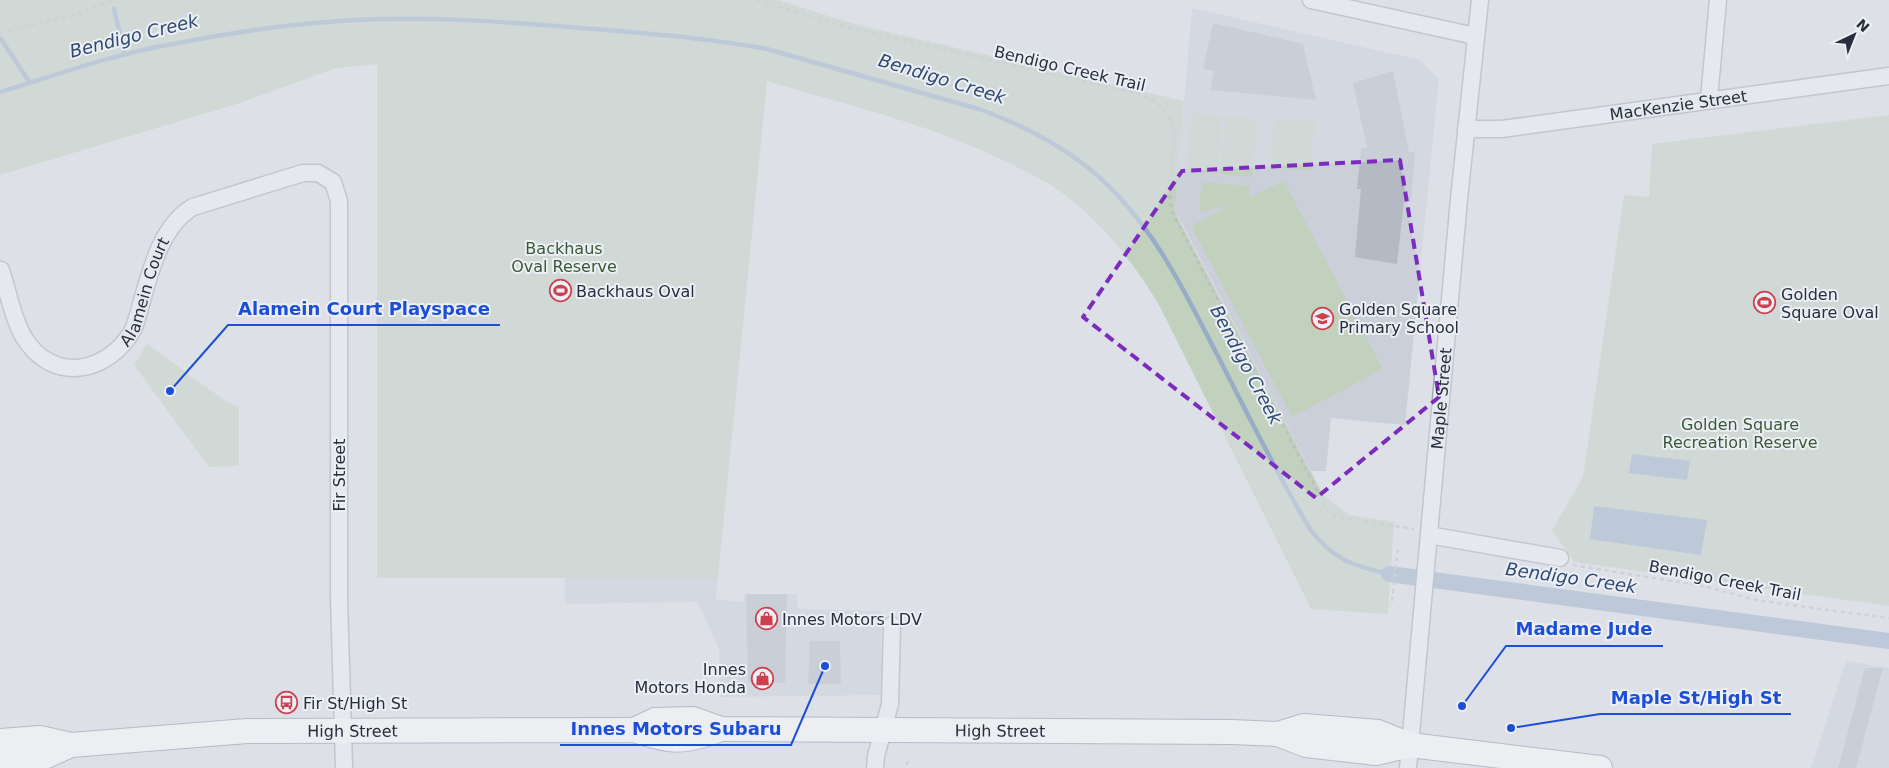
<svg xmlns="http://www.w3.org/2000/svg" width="1889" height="768" font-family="'DejaVu Sans',sans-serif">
<rect width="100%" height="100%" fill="#dde0e7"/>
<path fill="#cbcfd9" d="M1192,8l228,52 19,19 -34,346 -74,-7 -5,53h-15l-136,-261z
M565,578h153l-2,21 28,3v-8h53l1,15 83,2 1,77 -2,7 -160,2 -1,-49 -22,-46 -132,2z
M1846,661l43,7v100h-78z"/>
<path fill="#c2d1be" d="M0,0h777l81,25 326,76 -9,109 3,8 145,277 27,20 44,7 -6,92 -77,-5 -151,-302c-25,-43 -56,-82 -95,-112 -15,-12 -33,-20 -50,-29 -78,-40 -164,-60 -248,-85l-49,497h-341v-514l-41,4 -99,36 -237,71z
M1192,113l31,3 -6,58 -31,-3z
M1889,115v491l-315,-44 -22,-32 31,-53 41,-282 25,2 3,-53z
M1226,116l31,3 -5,58 -32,-3z
M1274,118l41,4 -4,49 -40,-4z
M1284,181l99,188 -91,48 -101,-191 40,-21 -31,7v-16l4,-14 46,4v11z
M147,344l80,58 12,5v59l-30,1 -75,-102z"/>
<path fill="#98acc7" d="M1632,454l58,7 -3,19 -58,-7z
M1594,506l113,14 -6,35 -111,-16z"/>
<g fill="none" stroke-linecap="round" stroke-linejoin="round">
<path stroke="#98acc7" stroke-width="4.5" d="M114,9l11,46
M1,39l29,44
M0,92c57,-17 114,-38 173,-48 55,-11 111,-19 166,-23 84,-6 170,1 254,8 58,5 116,9 174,20l215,61c42,16 84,37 117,67 49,44 79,101 108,158 34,65 65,131 103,194 22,30 43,37 79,45"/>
<path stroke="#98acc7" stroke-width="16" d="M1389,574l500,67"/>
</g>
<path fill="#b4b9c4" d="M1213,23l90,21 13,56 -106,-10 4,-19 -11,-2z
M1393,71l16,81 6,1 -4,49 -7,-1 -7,63 -42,-7 6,-68h-4l4,-41h6l-14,-65z
M746,594h41l-2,89h-37z
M810,641h30l1,43h-33z
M1865,668h18l-27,100h-18z"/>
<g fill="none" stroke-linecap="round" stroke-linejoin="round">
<defs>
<g id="minor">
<path d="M1311,0l164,36"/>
<path d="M1709,99l9,-99"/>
<path id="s1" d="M1466,129h36l387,-53"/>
<path id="s2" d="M1,270c7,21 11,46 22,66 29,49 86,38 111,-8 13,-39 21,-99 59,-121l110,-34h15l15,9 6,19v397l5,170"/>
<path d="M1429,535l131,23"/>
<path d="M875,768l1,-12 14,-52 2,-79"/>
<path id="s3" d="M1408,768l51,-569 21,-199"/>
</g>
<g id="highway">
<path id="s4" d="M634,730l21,-10 38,-1 28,10 511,3 46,2 28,11 70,8 34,-8"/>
<path d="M1278,734l26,-8 74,6 32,13 190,23"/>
<path id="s5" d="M0,741l40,-3 31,7 176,-14 387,-1c37,13 51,13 87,-1"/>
<path d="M0,762l44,-5 27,-12"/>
</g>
</defs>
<use href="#minor" stroke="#a3a7b1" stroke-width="19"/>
<use href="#highway" stroke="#858d9d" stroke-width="26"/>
<path stroke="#bcbec5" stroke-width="2.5" stroke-dasharray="4 4" stroke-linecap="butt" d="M756,0l95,28 288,66c64,25 17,78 35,122l151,290 4,6 10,5 75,12
M0,33l74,-18 40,-15
M1573,565l130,21 58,15 128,17
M1392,601l6,-52
M907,761v7"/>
<use href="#minor" stroke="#f0f1f5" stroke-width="16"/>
<use href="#highway" stroke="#fff" stroke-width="24"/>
</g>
<path d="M0 0H1889V768H0ZM1400,160l39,237 -123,101 -233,-181 99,-146z" fill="#dde0e7" fill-opacity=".55" fill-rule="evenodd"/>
<path fill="none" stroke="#7b2cbf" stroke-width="4" stroke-dasharray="10 6" stroke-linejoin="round" d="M1400,160l39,237 -123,101 -233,-181 99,-146z"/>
<defs>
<symbol id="stadium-ring" viewBox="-11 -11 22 22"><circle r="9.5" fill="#eceff5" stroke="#cd414f" stroke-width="1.5"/><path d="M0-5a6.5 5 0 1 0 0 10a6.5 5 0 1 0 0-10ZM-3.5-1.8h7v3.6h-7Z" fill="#cd414f"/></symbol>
<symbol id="school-ring" viewBox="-11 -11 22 22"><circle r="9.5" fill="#eceff5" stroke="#cd414f" stroke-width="1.5"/><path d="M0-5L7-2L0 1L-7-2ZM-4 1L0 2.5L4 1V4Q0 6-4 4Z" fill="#cd414f"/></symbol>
<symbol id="shop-ring" viewBox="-11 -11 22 22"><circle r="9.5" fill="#eceff5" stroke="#cd414f" stroke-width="1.5"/><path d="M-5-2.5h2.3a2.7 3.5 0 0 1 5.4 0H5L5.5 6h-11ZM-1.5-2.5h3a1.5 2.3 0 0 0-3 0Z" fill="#cd414f"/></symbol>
<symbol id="bus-ring" viewBox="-11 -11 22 22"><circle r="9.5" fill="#eceff5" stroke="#cd414f" stroke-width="1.5"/><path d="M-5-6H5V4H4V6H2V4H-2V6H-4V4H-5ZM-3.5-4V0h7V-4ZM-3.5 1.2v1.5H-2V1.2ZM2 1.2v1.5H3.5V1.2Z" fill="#cd414f"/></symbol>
</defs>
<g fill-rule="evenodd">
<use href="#stadium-ring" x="548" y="278" width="25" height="25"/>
<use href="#stadium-ring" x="1752" y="290" width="25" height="25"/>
<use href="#school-ring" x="1310" y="306" width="25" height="25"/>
<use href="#shop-ring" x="754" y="606" width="25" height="25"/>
<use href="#shop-ring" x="750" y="666" width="25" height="25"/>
<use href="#bus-ring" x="274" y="690" width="25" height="25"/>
</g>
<g text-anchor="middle" stroke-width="4" stroke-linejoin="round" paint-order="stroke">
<g font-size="16" fill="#272e3d" stroke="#eceff5">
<text transform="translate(1070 68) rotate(13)" y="6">Bendigo Creek Trail</text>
<text dy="6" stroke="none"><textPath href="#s1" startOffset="214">MacKenzie Street</textPath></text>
<text dy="6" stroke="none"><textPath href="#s2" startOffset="246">Alamein Court</textPath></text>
<text dy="6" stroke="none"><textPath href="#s3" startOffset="371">Maple Street</textPath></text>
<text transform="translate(339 475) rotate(-90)" y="6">Fir Street</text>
<text transform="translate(1725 580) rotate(11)" y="6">Bendigo Creek Trail</text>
<text dy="6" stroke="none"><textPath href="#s4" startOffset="370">High Street</textPath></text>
<text dy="6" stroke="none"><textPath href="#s5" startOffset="354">High Street</textPath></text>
</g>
<g font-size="16" fill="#395934" stroke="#eceff5">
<text x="564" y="254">Backhaus<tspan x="564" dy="18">Oval Reserve</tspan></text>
<text x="1740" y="430">Golden Square<tspan x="1740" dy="18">Recreation Reserve</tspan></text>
</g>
<g font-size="16" fill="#272e3d" stroke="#eceff5" text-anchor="start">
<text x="576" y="297">Backhaus Oval</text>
<text x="1781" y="300">Golden<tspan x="1781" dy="18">Square Oval</tspan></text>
<text x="1339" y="315">Golden Square<tspan x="1339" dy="18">Primary School</tspan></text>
<text x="782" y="625">Innes Motors LDV</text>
<text x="746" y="675" text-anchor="end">Innes<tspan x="746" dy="18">Motors Honda</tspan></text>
<text x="303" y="709">Fir St/High St</text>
</g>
<g font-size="18" font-style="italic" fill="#314a71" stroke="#eceff5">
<text transform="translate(134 36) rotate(-14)" y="6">Bendigo Creek</text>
<text transform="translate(942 79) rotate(17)" y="6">Bendigo Creek</text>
<text transform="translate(1246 365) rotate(62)" y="6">Bendigo Creek</text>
<text transform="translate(1571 578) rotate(8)" y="6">Bendigo Creek</text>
</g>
</g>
<path fill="none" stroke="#1d4ed8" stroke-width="2" d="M170 391L228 325H500M1462 706L1506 646H1663M1511 728L1600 714H1791M825 666L791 745H560"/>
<g fill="#1d4ed8" stroke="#eceff5" stroke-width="2">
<circle cx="170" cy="391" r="5"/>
<circle cx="1462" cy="706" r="5"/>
<circle cx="1511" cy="728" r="5"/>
<circle cx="825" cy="666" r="5"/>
</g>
<g font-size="18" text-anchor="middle" font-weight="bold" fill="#1d4ed8" stroke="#eceff5" stroke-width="4" stroke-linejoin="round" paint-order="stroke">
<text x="364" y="315">Alamein Court Playspace</text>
<text x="1584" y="635">Madame Jude</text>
<text x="1696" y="704">Maple St/High St</text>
<text x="676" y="735">Innes Motors Subaru</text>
</g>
<g transform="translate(1854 35) rotate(43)" stroke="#eceff5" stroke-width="4" paint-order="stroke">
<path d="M0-4L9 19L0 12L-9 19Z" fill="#272e3d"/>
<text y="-8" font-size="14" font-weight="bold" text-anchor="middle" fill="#272e3d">N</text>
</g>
</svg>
